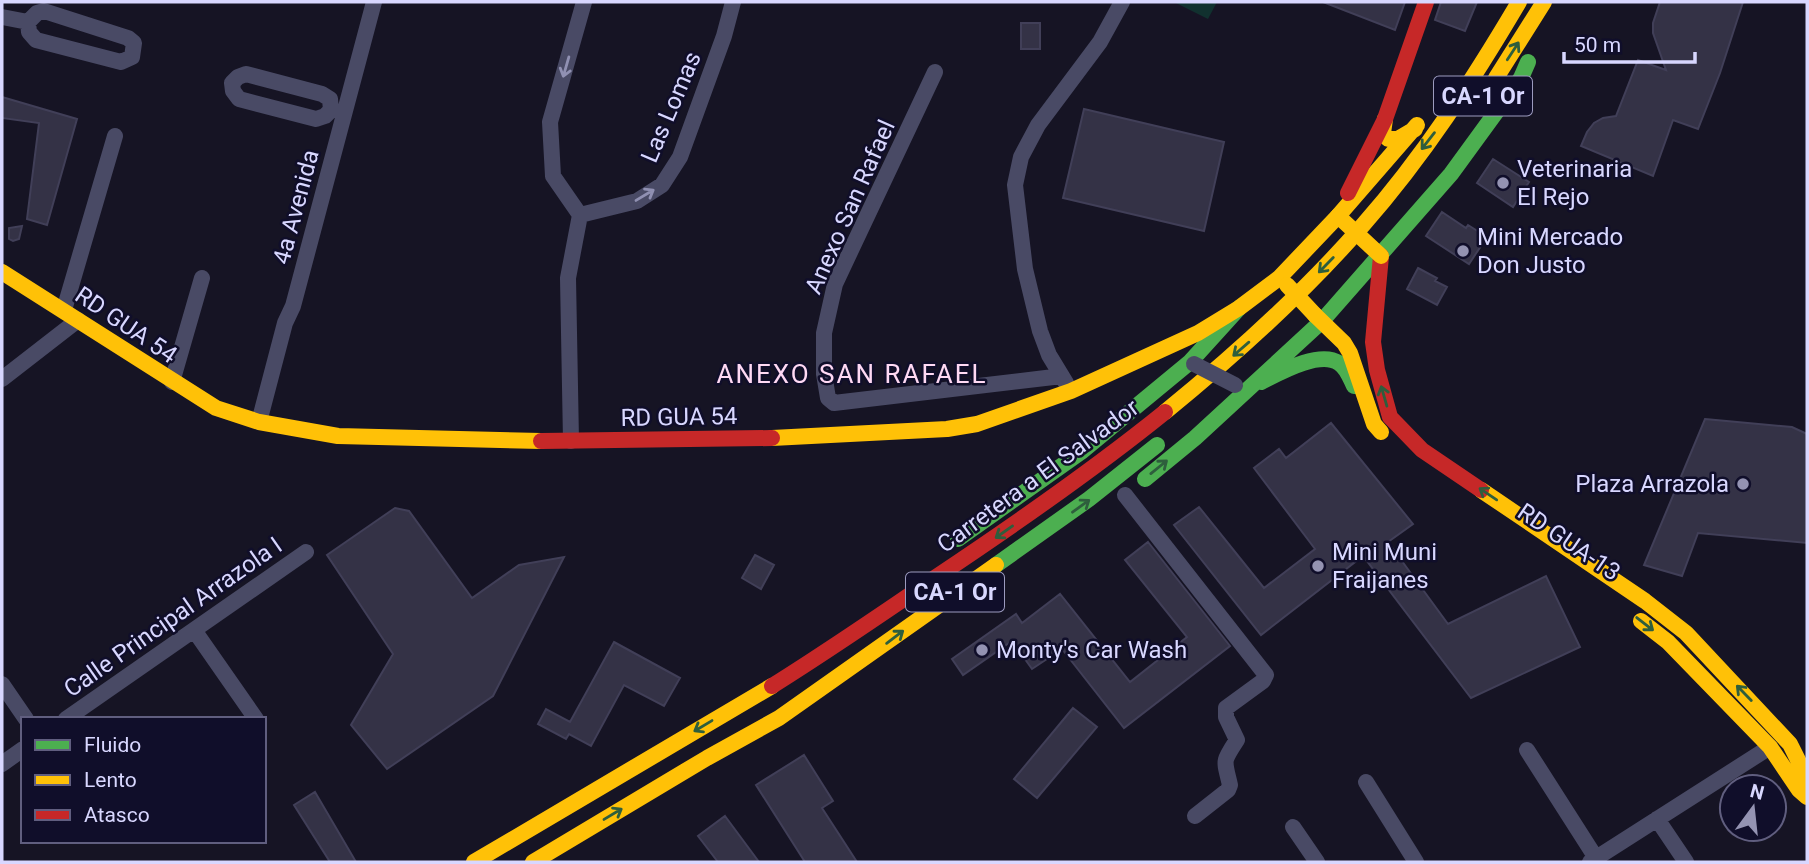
<svg xmlns="http://www.w3.org/2000/svg" width="1809" height="864" font-family="Roboto,sans-serif">
<rect width="100%" height="100%" fill="#161424"/>
<path fill="#11312f" d="M1174,2h43l-9,17z"/>
<path fill="#343246" stroke="#413f58" stroke-width="2" d="M1323,2h82l-10,28z
M1441,2h36l-12,29 -30,-11z
M1660,2h83l-23,71 -22,56 -25,-9 -20,56 -72,-30 6,-14 7,-9 9,-5 13,-2 22,-56 28,10 -13,-37v-10z
M1021,23h19v26h-19z
M2,97l75,22 -30,106 -20,-6 12,-96 -37,-5z
M1084,109l140,33 -20,89 -141,-33z
M1493,159l36,23 -16,25 -36,-24z
M1442,212l24,16 2,-3 19,12 -18,27 -43,-28z
M22,226l-3,13 -6,2 -4,-2v-11z
M1418,268l19,10 -2,3 12,6 -10,18 -30,-16z
M1705,419l87,8 15,7v109l-109,-10 -16,43 -38,-11z
M1331,423l82,101 -25,18 60,82 98,-48 34,71 -109,51 -108,-142 -102,79 -87,-110 25,-18 65,81 51,-39 -61,-81 25,-19 7,9z
M395,508l14,3 63,87 47,-33 45,-8 -71,139 -106,73 -36,-44 42,-71 -66,-99z
M1148,542l82,104 -106,82 -62,-79 -30,20 -20,-28 -49,34 -11,-16 64,-45 6,9 38,-29 70,88 57,-45 -62,-77z
M755,555l19,10 -13,24 -19,-11z
M614,642l66,36 -16,28 -40,-21 -33,61 -22,-12 -3,5 -28,-15 8,-15 24,13z
M1073,708l24,19 -60,71 -23,-19z
M804,755l29,46 -11,7 35,54h-52l-49,-77z
M315,792l41,70h-26l-36,-57z
M725,816l34,46h-41l-20,-26z"/>
<g fill="none" stroke-linecap="round" stroke-linejoin="round">
<path stroke="#494a65" stroke-width="16" d="M44,11l84,27 6,5 -2,14 -11,5 -85,-22 -7,-8 -1,-10 9,-9z
M2,17l26,5
M935,72l-100,212 -11,49v41l4,24 6,5 228,-27
M246,74l76,20 8,5 1,11 -6,6 -9,3 -77,-20 -6,-8 -1,-8 6,-6z
M580,215l57,-14 25,-16 18,-28 44,-121 9,-34
M64,310l51,-174
M2,379l76,-59
M172,382l30,-104
M1066,383l-17,-28 -9,-24 -15,-62 -10,-84 6,-28 17,-32 62,-83 22,-40
M259,422l26,-99 8,-17 81,-304
M571,441l-3,-163 12,-63 -27,-39 -3,-54 34,-120
M1125,495l141,180 -3,6 -37,27v9l11,23c-15,23 -13,19 -7,45l-2,5 -33,26
M194,630l62,89
M2,684l24,35
M66,719l240,-167
M1527,750l69,108
M2,764l21,-15
M1366,782l50,80
M1657,819l29,43
M1293,827l24,35
M1590,862l180,-115"/>
<path stroke="#4caf50" stroke-width="16" d="M1261,382c18,-9 58,-32 78,-19 8,5 11,15 15,23
M1145,479l50,-41 127,-117 129,-147 70,-96 7,-16
M958,539l123,-87 109,-90 49,-54
M996,565l93,-66 68,-54"/>
<path stroke="#ffc107" stroke-width="16" d="M1496,78l48,-76
M1385,119l-2,14 5,6h10l17,-10
M1338,216l79,-91
M2,272l214,136 43,14 79,14 203,5
M1315,315l29,28 6,10 24,71 7,8
M1165,412c70,-57 138,-118 198,-187 60,-68 110,-145 156,-223
M772,438l175,-9 30,-5 94,-33 127,-58 41,-25 40,-30 59,-62
M1481,490l164,111 41,32 104,111 17,34
M1641,621l27,21 102,105 29,43 8,7
M474,862l298,-176
M533,862l174,-104 72,-40 217,-153"/>
<path stroke="#c62828" stroke-width="16" d="M1348,193l37,-74 41,-117
M1381,256l-8,86 4,28 13,47 32,33 59,40
M541,441l231,-3
M772,686c56,-35 110,-72 164,-109 78,-52 156,-106 229,-165"/>
<path stroke="#494a65" stroke-width="16" d="M1194,364l41,21"/>
<path stroke="#ffc107" stroke-width="16" d="M1338,216l43,40
M1287,285l28,30"/>
</g>
<defs><path id="oneway-shaft" d="M-6 0H5M1.5-3L5.5 0L1.5 3" fill="none" stroke-width="1.6" stroke-linecap="round" stroke-linejoin="round" transform="scale(1.75)"/></defs>
<g stroke="#2e5e3d">
<use href="#oneway-shaft" transform="translate(1513 51) rotate(-57)"/>
<use href="#oneway-shaft" transform="translate(1428 141) rotate(128)"/>
<use href="#oneway-shaft" transform="translate(1326 265) rotate(134)"/>
<use href="#oneway-shaft" transform="translate(1241 349) rotate(139)"/>
<use href="#oneway-shaft" transform="translate(1384 396) rotate(-106)"/>
<use href="#oneway-shaft" transform="translate(1159 467) rotate(-39)"/>
<use href="#oneway-shaft" transform="translate(1488 494) rotate(-146)"/>
<use href="#oneway-shaft" transform="translate(1081 506) rotate(-36)"/>
<use href="#oneway-shaft" transform="translate(1004 532) rotate(145)"/>
<use href="#oneway-shaft" transform="translate(1645 624) rotate(38)"/>
<use href="#oneway-shaft" transform="translate(895 637) rotate(-37)"/>
<use href="#oneway-shaft" transform="translate(1744 693) rotate(-134)"/>
<use href="#oneway-shaft" transform="translate(703 726) rotate(149)"/>
<use href="#oneway-shaft" transform="translate(613 814) rotate(-31)"/>
</g>
<g stroke="#9090b2">
<use href="#oneway-shaft" transform="translate(566 67) rotate(106)"/>
<use href="#oneway-shaft" transform="translate(645 195) rotate(-31)"/>
</g>
<g fill="#9493b2" stroke="#100e2a" stroke-width="2.5">
<circle cx="1503" cy="183" r="7"/>
<circle cx="1463" cy="251" r="7"/>
<circle cx="1743" cy="484" r="7"/>
<circle cx="1318" cy="566" r="7"/>
<circle cx="982" cy="650" r="7"/>
</g>
<g text-anchor="middle" stroke-width="5" stroke-linejoin="round" paint-order="stroke">
<g fill="#100e2a" stroke="#9c9bbf" stroke-width="2">
<rect x="1434" y="76.5" width="98" height="39" rx="5"/>
<rect x="906" y="572.5" width="98" height="39" rx="5"/>
</g>
<g font-size="23" font-weight="bold" fill="#d8d7ff">
<text x="1483" y="104">CA-1 Or</text>
<text x="955" y="600">CA-1 Or</text>
</g>
<g font-size="24" fill="#d8d7ff" stroke="#100e2a">
<text transform="translate(671 107) rotate(-67)" y="8">Las Lomas</text>
<text transform="translate(296 207) rotate(-75)" y="8">4a Avenida</text>
<text transform="translate(850 207) rotate(-66)" y="8">Anexo San Rafael</text>
<text transform="translate(126 325) rotate(34)" y="8">RD GUA 54</text>
<text transform="translate(679 417) rotate(-1)" y="8">RD GUA 54</text>
<text transform="translate(1038 476) rotate(-36)" y="8">Carretera a El Salvador</text>
<text transform="translate(1569 542) rotate(34)" y="8">RD GUA-13</text>
<text transform="translate(173 617) rotate(-35)" y="8">Calle Principal Arrazola I</text>
</g>
<g font-size="24" fill="#d8d7ff" stroke="#100e2a" text-anchor="start">
<text x="1517" y="177">Veterinaria<tspan x="1517" dy="28">El Rejo</tspan></text>
<text x="1477" y="245">Mini Mercado<tspan x="1477" dy="28">Don Justo</tspan></text>
<text x="1729" y="492" text-anchor="end">Plaza Arrazola</text>
<text x="1332" y="560">Mini Muni<tspan x="1332" dy="28">Fraijanes</tspan></text>
<text x="996" y="658">Monty's Car Wash</text>
</g>
<g font-size="26" letter-spacing="2" fill="#ffd9f4" stroke="#100e2a">
<text x="852" y="383">ANEXO SAN RAFAEL</text>
</g>
</g>
<rect width="1809" height="864" fill="none" stroke="#d8d7ff" stroke-width="7"/>
<rect x="21" y="717" width="245" height="126" fill="#100e2a" stroke="#605e7f" stroke-width="2"/>
<rect x="35" y="740" width="35" height="10" fill="#4caf50" stroke="#605e7f" stroke-width="2"/>
<text x="84" y="752" font-size="21" fill="#d8d7ff">Fluido</text>
<rect x="35" y="775" width="35" height="10" fill="#ffc107" stroke="#605e7f" stroke-width="2"/>
<text x="84" y="787" font-size="21" fill="#d8d7ff">Lento</text>
<rect x="35" y="810" width="35" height="10" fill="#c62828" stroke="#605e7f" stroke-width="2"/>
<text x="84" y="822" font-size="21" fill="#d8d7ff">Atasco</text>
<g transform="translate(1753 808) rotate(15)"><circle r="33" fill="#100e2a" stroke="#605e7f" stroke-width="2"/>
<path d="M0-5L12 26L0 18L-12 26Z" fill="#9493b2"/>
<text y="-10" font-size="19" font-weight="bold" text-anchor="middle" fill="#d8d7ff">N</text>
</g>
<path d="M1564 52v10h131v-10" fill="none" stroke="#d8d7ff" stroke-width="3.5"/>
<text x="1574" y="52" font-size="21" fill="#d8d7ff" stroke="#100e2a" stroke-width="5" paint-order="stroke">50 m</text>
</svg>
